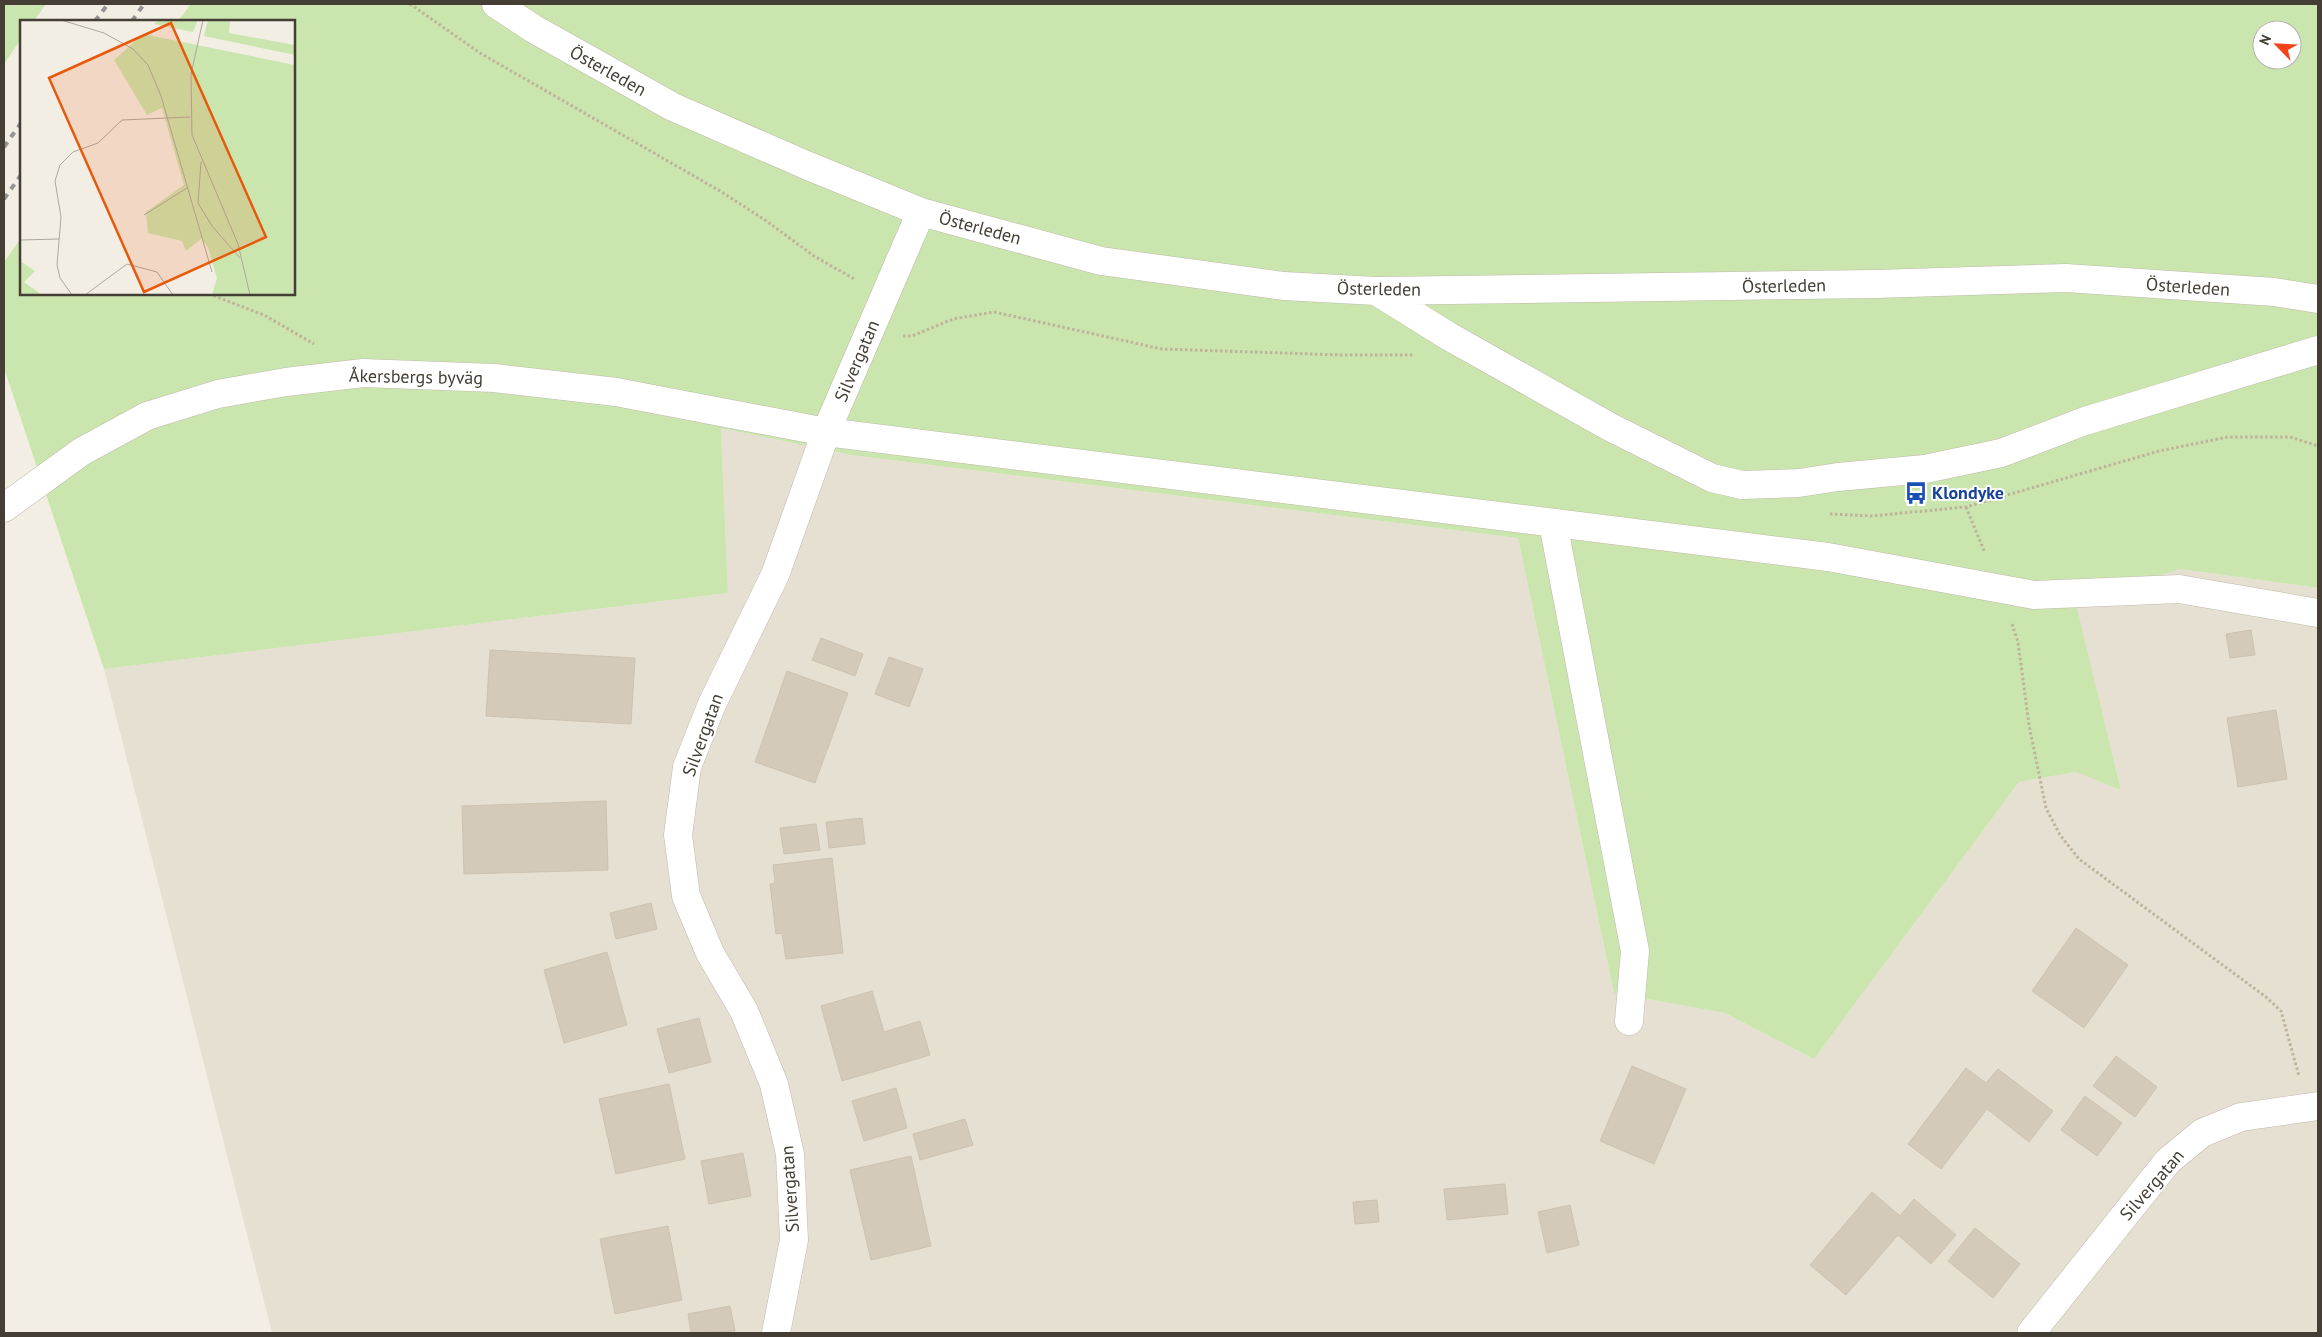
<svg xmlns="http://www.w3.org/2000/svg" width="2322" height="1337" font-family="'PT Sans',sans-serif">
<rect width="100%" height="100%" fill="#f2eee4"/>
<path fill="#e6e0d3" d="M721,428l130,27 667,83 96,455 111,20 89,46 205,-277 57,-10 45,17 -46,-185 105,-35 138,19v745h-2046l-168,-664 624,-76z"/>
<path fill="#cae6ae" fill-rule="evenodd" d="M4,4h42l-12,17h-13v18l-17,25z
M191,4h2127v584l-138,-19 -104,35 45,186 -45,-18 -57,10 -205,277 -89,-46 -111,-20 -96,-455 -667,-83 -130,-27 7,165 -624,76 -100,-301v-106l17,-24v56h273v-273h-116zM2262,30h30v30h-30z"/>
<path fill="#d3caba" stroke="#cec2ae" d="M2251,630l4,25 -25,3 -4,-24z
M821,638l42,16 -8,22 -43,-16z
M490,650l145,8 -4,66 -145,-8z
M889,657l34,12 -14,38 -34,-13z
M787,671l61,22 -33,90 -60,-21z
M2276,710l11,69 -49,8 -11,-69z
M606,801l2,69 -144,4 -2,-68z
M862,818l3,26 -36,4 -3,-26z
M816,824l4,26 -36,4 -4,-26z
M832,858l11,95 -57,6 -4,-26 -6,1 -6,-50 5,-1 -2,-18z
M651,903l6,26 -41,10 -6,-26z
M2076,928l52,37 -44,63 -52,-37z
M607,952l20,73 -63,18 -20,-73z
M872,991l12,41 36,-11 10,34 -88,26 -21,-75z
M699,1018l12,44 -42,11 -12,-44z
M2116,1056l41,31 -22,30 -42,-31z
M1632,1066l54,23 -32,75 -54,-23z
M1966,1068l20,15 12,-14 55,42 -24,31 -42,-33 -46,60 -33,-25z
M669,1084l16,75 -69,15 -17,-75z
M896,1088l11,40 -43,13 -12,-40z
M2085,1096l37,27 -25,33 -36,-26z
M965,1119l8,26 -53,15 -7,-26z
M743,1153l8,43 -42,8 -8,-43z
M911,1156l20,90 -60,14 -21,-90z
M1505,1184l3,30 -61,6 -3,-31z
M1872,1192l28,24 14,-17 42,36 -25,29 -33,-29 -52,60 -36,-30z
M1377,1200l2,22 -24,2 -2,-22z
M1570,1205l9,40 -32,8 -9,-41z
M668,1226l14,74 -67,14 -15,-75z
M1975,1228l45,36 -27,34 -45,-37z
M730,1306l5,25 -44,2 -3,-19z"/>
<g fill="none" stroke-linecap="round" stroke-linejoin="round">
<defs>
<path id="minor" d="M496,4l38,25 139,78 133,58 115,47 180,49 183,25 92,5 500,-7 190,-6 208,14 44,7
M1376,291l74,46 160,90 102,51 30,7 57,-2 39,-6 87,-8 76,-16 84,-32 233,-71
M4,508l77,-56 66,-36 71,-22 68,-12 77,-9 131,5 122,14 210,40 1002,125 206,38 145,-6 139,24
M1553,523l82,428 -6,70
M776,1333l18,-93 -4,-86 -16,-70 -30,-73 -34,-58 -24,-57 -8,-61 9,-68 25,-63 63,-129 51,-143 95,-220
M2031,1333l137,-172 34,-28 39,-16 77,-11"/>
</defs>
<use href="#minor" stroke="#c0b9aa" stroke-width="29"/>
<path stroke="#beb399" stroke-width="3" stroke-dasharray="2.5 2.5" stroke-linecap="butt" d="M410,4l70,49 240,138 45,29 49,36 42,24
M209,294l55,21 50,29
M903,336h9l41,-17 41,-7 168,37 180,6h71
M1966,507l19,46
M1830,514l41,2 95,-9 193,-56 69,-14h62l28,9
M2012,624l6,18 11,83 17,83 14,27 19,24 187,138 15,14 18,65"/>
<use href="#minor" stroke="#fff" stroke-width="28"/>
<path stroke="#949494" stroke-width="4" stroke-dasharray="6 6" stroke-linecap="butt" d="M95,21l13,-17
M132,21l12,-17
M4,147l17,-24
M4,199l17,-24"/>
</g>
<defs>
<symbol id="bus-bare" viewBox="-9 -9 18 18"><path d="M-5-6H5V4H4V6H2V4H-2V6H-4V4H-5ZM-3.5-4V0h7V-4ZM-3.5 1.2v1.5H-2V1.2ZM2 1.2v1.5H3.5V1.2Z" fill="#1a4fb4" stroke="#fff" stroke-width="2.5" paint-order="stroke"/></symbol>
</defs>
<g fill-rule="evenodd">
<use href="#bus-bare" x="1900" y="477" width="32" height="32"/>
</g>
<g text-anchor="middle" stroke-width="4" stroke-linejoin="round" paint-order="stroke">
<g font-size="18" fill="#443e34" stroke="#fff">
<text transform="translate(608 71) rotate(29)" y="6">Österleden</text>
<text transform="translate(980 228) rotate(15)" y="6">Österleden</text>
<text transform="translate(1784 286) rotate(-1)" y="6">Österleden</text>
<text transform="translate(2188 287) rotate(4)" y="6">Österleden</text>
<text transform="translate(1379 289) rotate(1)" y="6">Österleden</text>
<text transform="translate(857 361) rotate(-67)" y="6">Silvergatan</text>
<text transform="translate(416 377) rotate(1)" y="6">Åkersbergs byväg</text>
<text transform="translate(703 735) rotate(-70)" y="6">Silvergatan</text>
<text transform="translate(2152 1185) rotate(-49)" y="6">Silvergatan</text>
<text transform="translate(790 1189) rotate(-94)" y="6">Silvergatan</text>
</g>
<g font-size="18" font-weight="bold" fill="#164399" stroke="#fff" text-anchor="start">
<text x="1932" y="499">Klondyke</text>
</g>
</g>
<g transform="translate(20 20)">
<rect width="275" height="275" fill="#f2eee4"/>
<path d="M139,0h39l-5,12 -39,-8zM188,0h22l-1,13 66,12v10l-91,-19zM123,14l152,31v230h-83l5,-17 -9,-31 -7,-8 -15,12 -4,-10 -34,-8 -2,-21 38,-27 -22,-77 -15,7 -33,-55zM0,241l15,10 -11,11 18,13h-22z" fill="#cae6ae"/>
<path fill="none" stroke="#aca89e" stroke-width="1" d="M41,0l43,13 29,16 15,16 13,31 51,176M183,0l-12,54 1,61 46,109 12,51M181,142l-3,41 14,23 28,32M124,195l43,-27M0,220l39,-1M52,275l-12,-17 -3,-13 4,-48 -6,-36 5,-16 13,-13 25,-9 24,-23 68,-3M65,275l42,-31 30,8 16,23"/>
<path fill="#e8590c" fill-opacity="0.15" stroke="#e8590c" stroke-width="2.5" d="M151,3l95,214 -122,55 -95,-214z"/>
<rect width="275" height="275" fill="none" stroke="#443e34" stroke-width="2.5"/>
</g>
<rect width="2322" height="1337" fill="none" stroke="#443e34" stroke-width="10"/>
<g transform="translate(2277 45) rotate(294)"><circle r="24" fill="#ffffff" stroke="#b4b2ae"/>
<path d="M0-4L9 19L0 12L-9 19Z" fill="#f54218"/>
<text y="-8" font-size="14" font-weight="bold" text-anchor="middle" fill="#443e34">N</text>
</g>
</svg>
